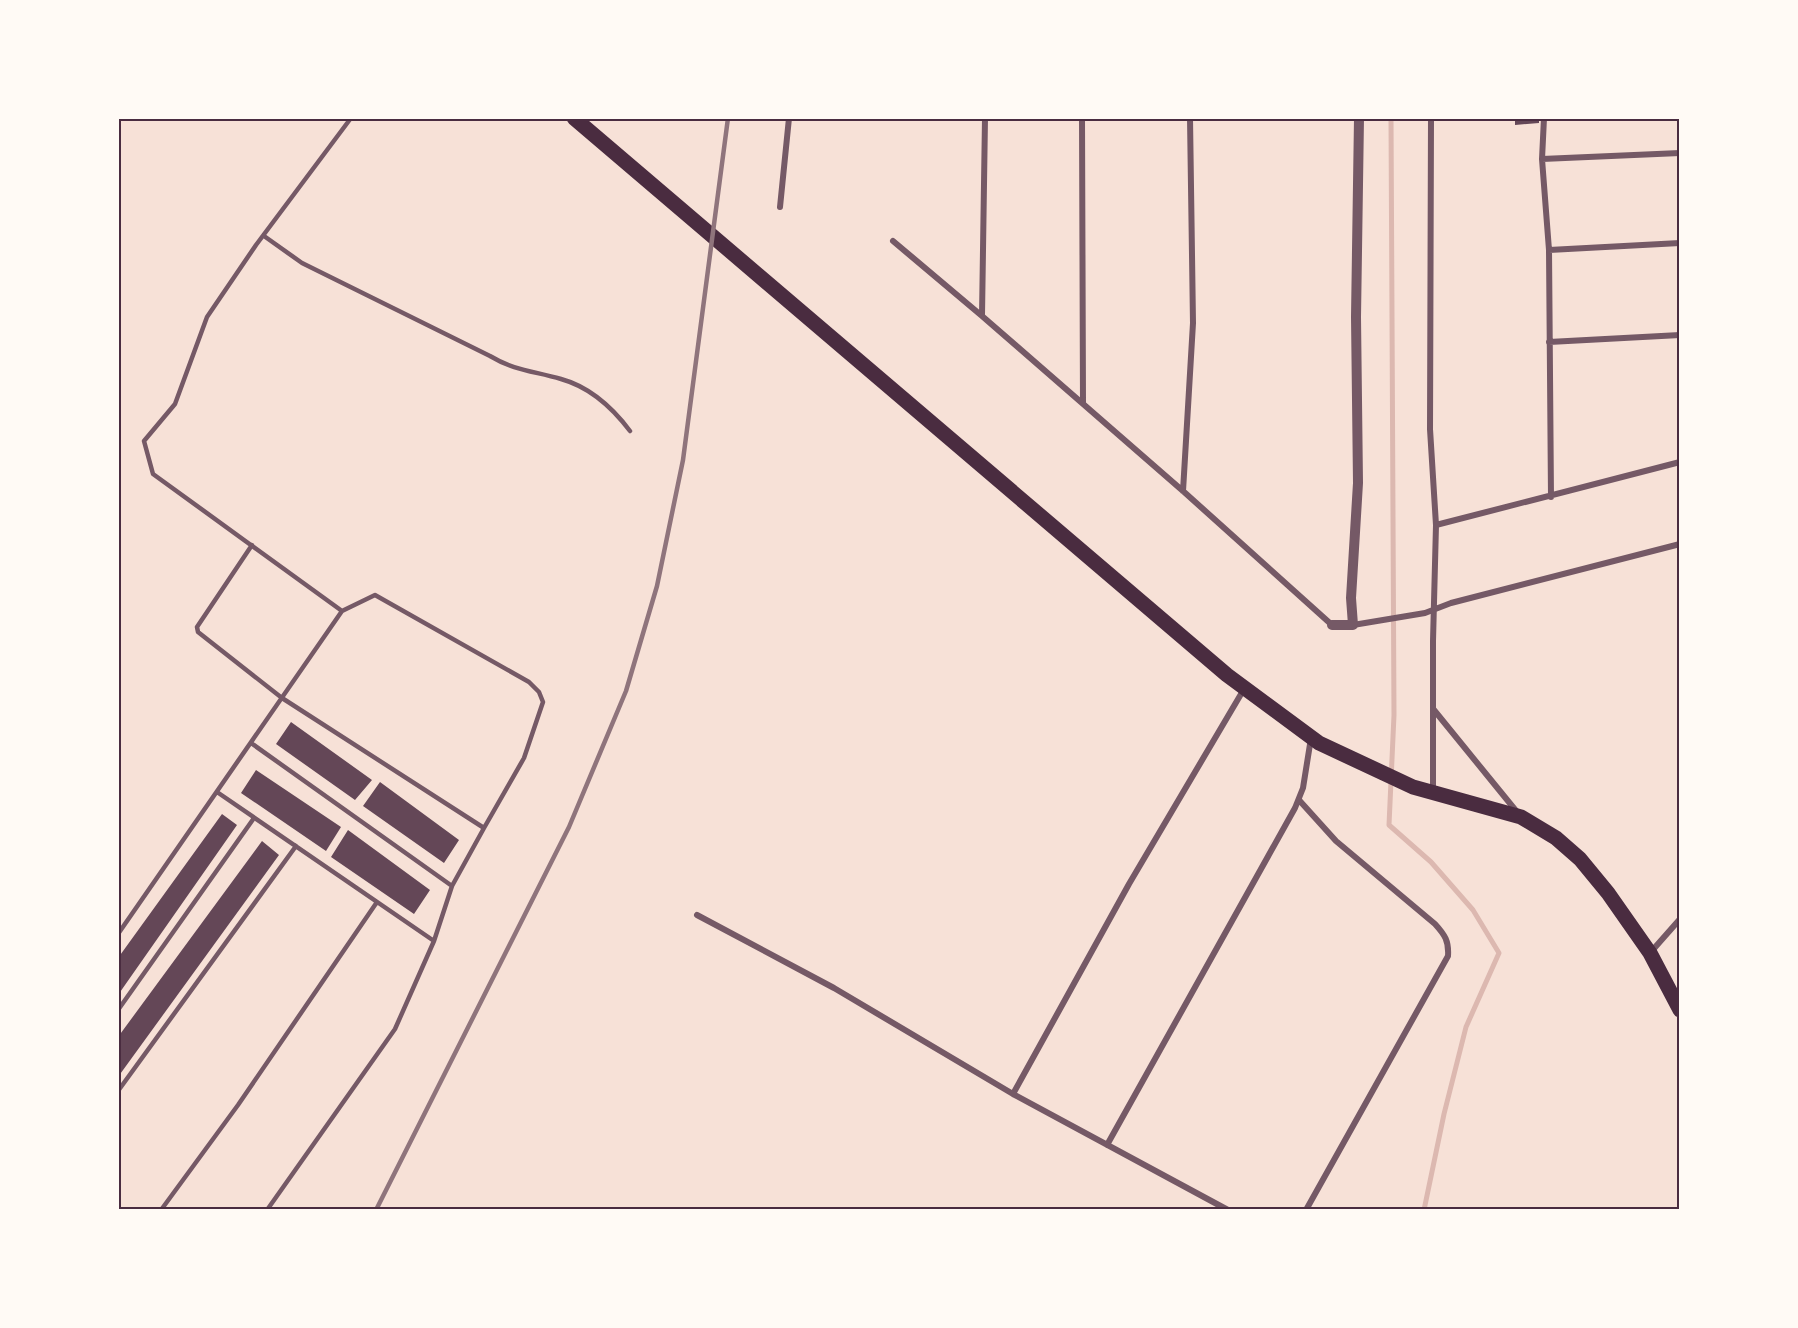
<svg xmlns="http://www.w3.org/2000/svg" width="1798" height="1328" font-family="Manrope,sans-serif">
<rect width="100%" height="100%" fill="#f7e1d7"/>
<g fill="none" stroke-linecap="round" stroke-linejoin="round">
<path stroke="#dcb8b0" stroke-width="5" d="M1391,118l3,597 -5,110 42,37 42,48 26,43 -33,74 -22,87 -20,96"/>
</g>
<path fill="#644757" d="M1515,118h24v5l-24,2z
M291,722l81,58 -17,20 -79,-56z
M256,770l85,57 -15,24 -85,-58z
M380,782l79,58 -15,23 -81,-57z
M222,814l15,11 -119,170v-37z
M348,830l82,60 -16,24 -83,-57z
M262,841l17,14 -161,222v-40z"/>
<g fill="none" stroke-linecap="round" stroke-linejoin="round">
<path stroke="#755966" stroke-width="4.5" d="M264,236l38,27 188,93c25,15 44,15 71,23 29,8 51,28 69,52
M252,545l-55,82 1,5 84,66 202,130 -32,58
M342,611l33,-16 154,87 10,10 4,10 -19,56 -40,70
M251,743l201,143 -18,55
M217,792l217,149 -39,88 -128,181
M118,934l224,-323 -189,-137 -9,-33 31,-37 32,-87 49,-72 95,-127
M118,1010l136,-192
M118,1091l178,-245
M161,1210l77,-105 139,-203"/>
<path stroke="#755966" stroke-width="6" d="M985,118l-3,198 201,175 149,134
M1082,118l1,285
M1431,118l-1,311 6,96 -3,116v149
M1544,118l-2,41 7,91 2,247
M1542,159l138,-6
M780,207l9,-89
M893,241l89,75
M1549,250l131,-7
M1549,342l131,-7
M1183,491l10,-168 -3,-205
M1436,525l244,-63
M1353,625l72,-12 26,-10 229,-59
M1434,710l83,102
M1299,800l37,41 99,83c10,11 14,17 13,32l-142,254
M697,915l137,73 179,106 215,116
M1650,953l30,-34
M1013,1094l116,-210 115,-195
M1107,1145l188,-337 8,-20 8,-50"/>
<path stroke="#755966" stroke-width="10" d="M1332,625h21l-2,-27 7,-115 -2,-166 3,-199"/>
<path stroke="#4a2c40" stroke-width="15" d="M574,118l653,557 92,68 94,44 108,30 35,21 24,21 28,34 42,60 30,57"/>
<path stroke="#8f747c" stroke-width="4.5" d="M376,1210l193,-383 57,-136 31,-105 26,-126 45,-342"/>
</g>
<rect width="1798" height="1328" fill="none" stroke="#fffaf5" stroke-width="240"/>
<rect x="120" y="120" width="1558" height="1088" fill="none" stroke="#4a2c40" stroke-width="2"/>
</svg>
